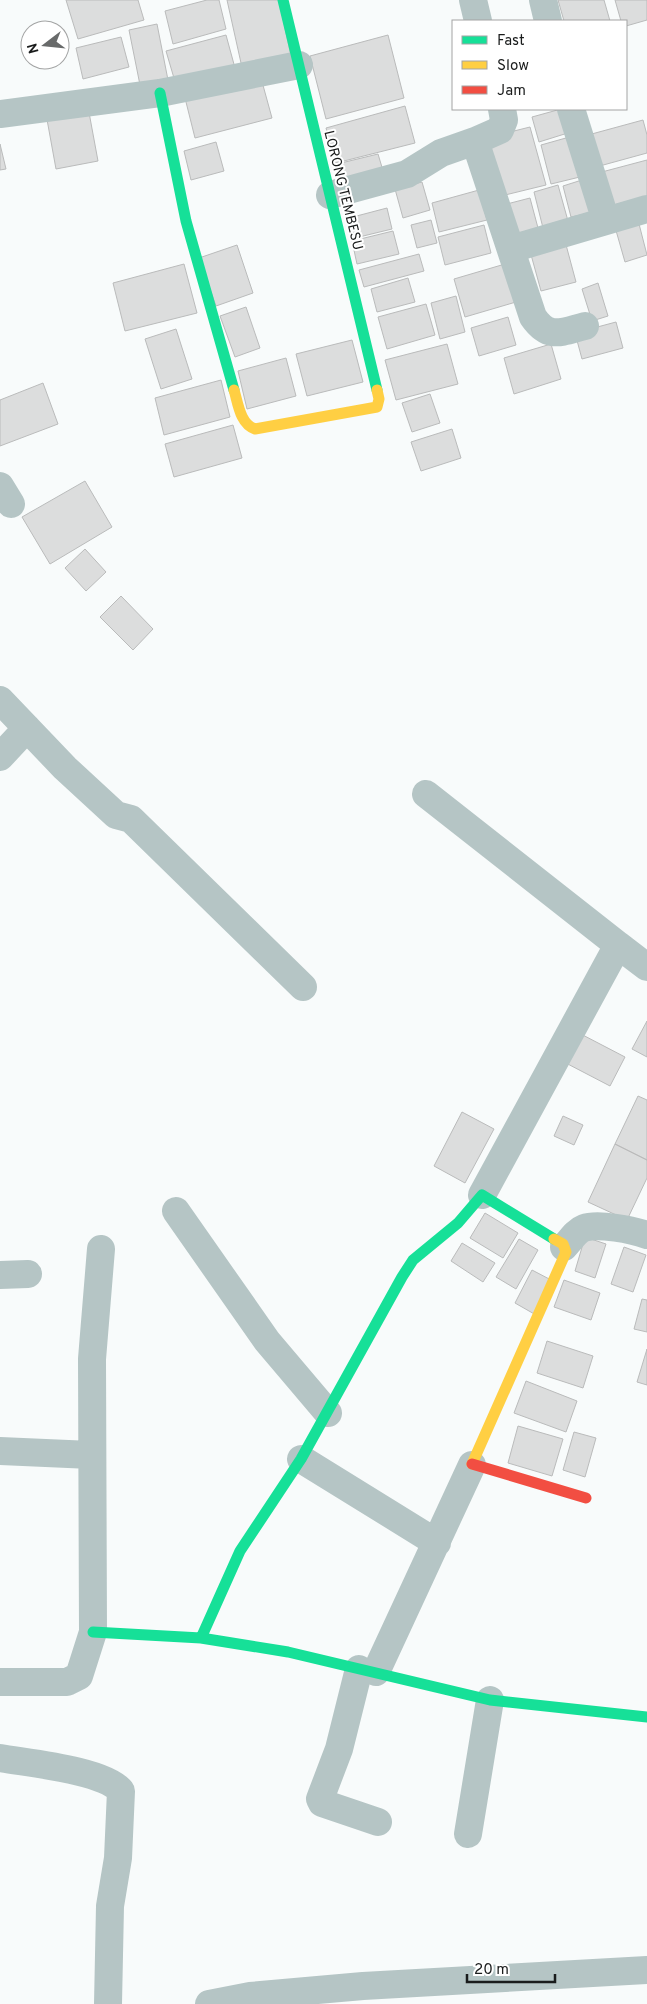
<svg xmlns="http://www.w3.org/2000/svg" width="647" height="2004" font-family="Overpass,sans-serif">
<rect width="100%" height="100%" fill="#f8fbfb"/>
<path fill="#dcdddd" stroke="#babbbb" d="M66,0h72l6,20 -66,19z
M207,0h12l7,29 -53,15 -8,-33z
M227,0h52l13,61 -49,11z
M558,0h46l6,21h-46z
M615,0h32v20l-21,6v-5h-5z
M157,24l11,56 -28,5 -11,-55z
M226,35l9,33 -59,17 -10,-34z
M388,35l16,63 -78,21 -16,-63z
M121,37l8,30 -46,12 -7,-31z
M261,78l11,40 -77,20 -10,-40z
M405,106l10,37 -79,20 -10,-35z
M88,107l10,54 -42,8 -10,-55z
M561,109l10,23 -32,10 -7,-25z
M643,120l4,15v18l-51,14 -8,-32z
M530,127l16,58 -45,11 -15,-58z
M573,136l11,40 -33,8 -10,-39z
M216,142l8,29 -33,9 -7,-29z
M0,144l6,25 -6,1z
M378,154l6,20 -38,8 -5,-19z
M647,160v36l-40,11 -9,-34z
M585,179l9,33 -23,5 -8,-31z
M422,182l8,28 -27,8 -8,-29z
M558,185l10,36 -25,7 -9,-36z
M479,190l8,30 -48,12 -7,-29z
M530,198l8,30 -26,7 -9,-30z
M387,208l5,21 -37,9 -6,-20z
M431,220l6,23 -20,5 -6,-23z
M638,220l9,35 -22,7 -10,-35z
M484,225l7,28 -46,12 -7,-28z
M393,231l6,23 -42,10 -5,-23z
M565,241l11,41 -35,9 -11,-40z
M237,245l16,48 -37,13 -17,-48z
M419,254l5,17 -60,16 -5,-17z
M184,264l13,49 -72,18 -12,-48z
M505,264l11,38 -51,15 -11,-38z
M408,278l7,24 -38,10 -6,-23z
M598,283l10,33 -16,5 -10,-32z
M456,296l9,36 -25,7 -9,-36z
M426,304l9,31 -48,14 -9,-32z
M246,307l14,41 -25,9 -15,-41z
M508,317l8,28 -37,11 -8,-28z
M616,322l7,26 -41,11 -7,-26z
M176,329l16,50 -31,10 -16,-50z
M352,340l11,42 -56,14 -11,-42z
M447,344l11,40 -62,16 -11,-40z
M551,344l10,35 -47,15 -10,-36z
M286,358l10,38 -49,13 -9,-38z
M221,380l9,37 -66,18 -9,-37z
M43,383l15,41 -58,22v-46z
M430,394l10,29 -28,9 -10,-29z
M233,425l9,33 -68,19 -9,-33z
M452,429l9,29 -40,13 -10,-29z
M85,481l27,46 -62,37 -28,-47z
M85,549l21,23 -20,19 -21,-23z
M121,596l32,33 -20,21 -33,-33z
M647,1021v36l-15,-8z
M577,1032l48,25 -15,29 -48,-25z
M638,1096l9,4v60l-32,-16z
M462,1112l32,17 -29,54 -31,-17z
M563,1116l20,9 -9,20 -20,-9z
M615,1144l32,16v18l-20,42 -39,-18z
M485,1213l33,20 -15,25 -33,-20z
M585,1237l21,7 -11,34 -20,-7z
M519,1239l19,11 -22,39 -20,-12z
M462,1243l33,20 -12,19 -32,-21z
M624,1247l22,8 -13,37 -22,-8z
M532,1270l21,11 -17,34 -21,-12z
M564,1280l36,13 -9,27 -37,-13z
M642,1299l5,1v32l-13,-3z
M547,1341l46,15 -10,32 -46,-15z
M647,1349v36l-10,-3z
M526,1381l51,20 -11,31 -52,-19z
M518,1426l45,13 -11,37 -44,-13z
M574,1432l22,6 -11,39 -22,-7z"/>
<g fill="none" stroke-linecap="round" stroke-linejoin="round">
<path stroke="#b5c5c5" stroke-width="28" d="M473,0l5,21
M543,0l5,21
M502,109l2,11 -4,10 -25,11 58,176c16,23 28,15 52,9
M571,109l35,112
M0,114l160,-21 139,-28
M330,195l77,-21 34,-21 34,-12
M511,249l136,-40
M0,486l11,18
M0,700l65,68 51,47 15,4 172,168
M0,757l27,-29
M426,794l192,151 -136,250
M618,945l29,22
M176,1211l91,130 61,72
M564,1247c6,-6 12,-16 20,-19 14,-5 49,2 63,7
M0,1275l28,-1
M0,1451l91,4
M301,1459l136,84
M359,1669l-20,80 -19,50 2,4 56,19
M376,1672l96,-207
M0,1682h67l12,-6 14,-44 -1,-273 9,-110
M0,1758c27,5 104,12 121,33l-3,67 -8,48 -2,98
M468,1834l22,-134
M209,2004l41,-8 113,-10 284,-16"/>
<path stroke="#16e098" stroke-width="11" d="M283,0l94,390
M160,93l26,128 48,169
M93,1632l108,6 87,14 202,48 157,17
M201,1638l39,-87 61,-92 101,-182 11,-17 45,-37 24,-28 72,44"/>
<path stroke="#ffcf43" stroke-width="11" d="M234,390c4,13 6,34 21,39l122,-22 2,-8 -2,-9
M472,1464l94,-212 -3,-8 -9,-5"/>
<path stroke="#f24e42" stroke-width="11" d="M472,1464l114,34"/>
</g>
<g text-anchor="middle" stroke-width="4" stroke-linejoin="round" paint-order="stroke">
<g font-size="14" fill="#1a1c1c" stroke="#fff">
<text transform="translate(344 190) rotate(76)" y="5">LORONG TEMBESU</text>
</g>
</g>
<rect x="452" y="20" width="175" height="90" fill="#ffffff" stroke="#a3a4a4"/>
<rect x="462" y="36" width="25" height="8" fill="#16e098" stroke="#a3a4a4"/>
<text x="497" y="45" font-size="15" fill="#1a1c1c">Fast</text>
<rect x="462" y="61" width="25" height="8" fill="#ffcf43" stroke="#a3a4a4"/>
<text x="497" y="70" font-size="15" fill="#1a1c1c">Slow</text>
<rect x="462" y="86" width="25" height="8" fill="#f24e42" stroke="#a3a4a4"/>
<text x="497" y="95" font-size="15" fill="#1a1c1c">Jam</text>
<g transform="translate(45 45) rotate(254)"><circle r="24" fill="#ffffff" stroke="#a3a4a4"/>
<path d="M0-4L9 19L0 12L-9 19Z" fill="#686a6a"/>
<text y="-8" font-size="14" font-weight="bold" text-anchor="middle" fill="#1a1c1c">N</text>
</g>
<path d="M467 1974v8h88v-8" fill="none" stroke="#1a1c1c" stroke-width="2.5"/>
<text x="474" y="1974" font-size="15" fill="#1a1c1c" stroke="#ffffff" stroke-width="4" paint-order="stroke">20 m</text>
</svg>
